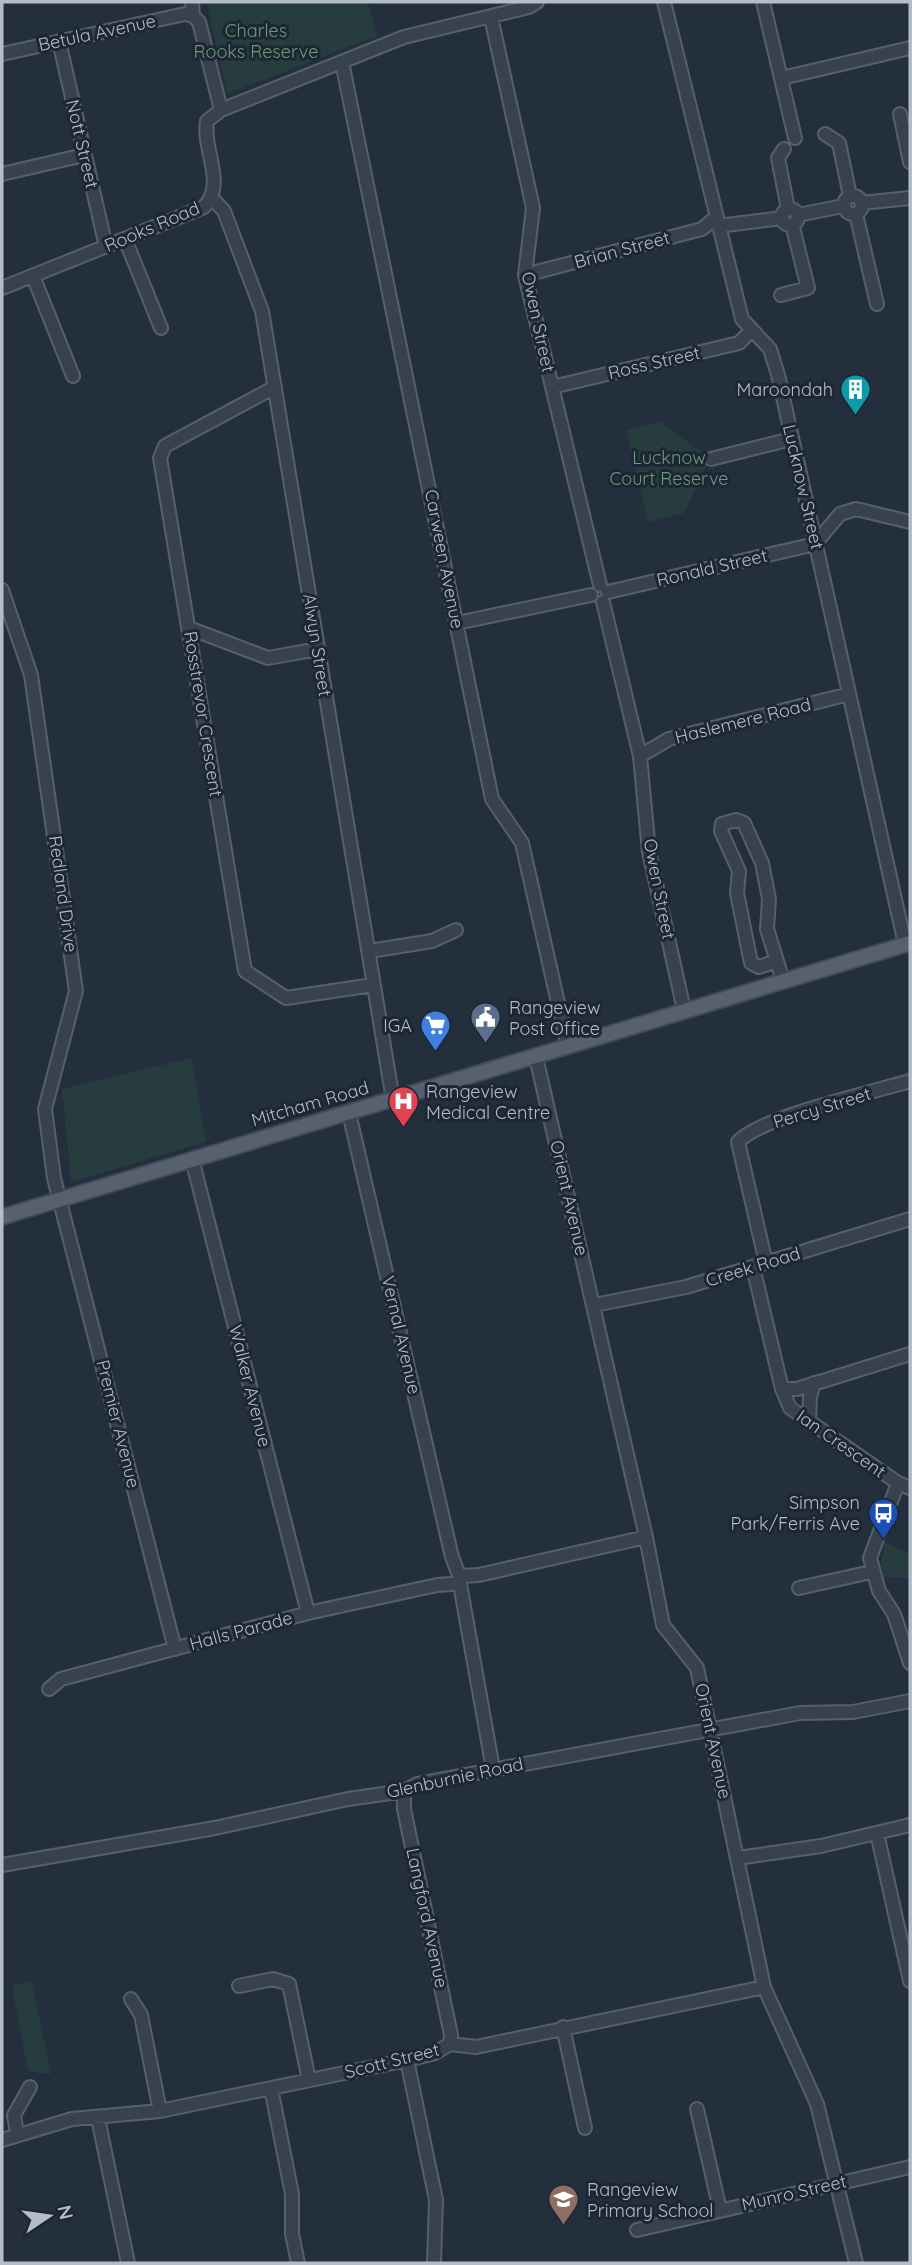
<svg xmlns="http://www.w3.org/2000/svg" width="912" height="2265" font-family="Quicksand,sans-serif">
<rect width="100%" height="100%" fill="#242f3e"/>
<path fill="#263c3f" d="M207,2h161l9,34 -150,58z
M661,422l45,34 1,8 -23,49 -36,9 -22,-92z
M192,1058l14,84 -135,40 -9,-93z
M885,1543l25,10v25l-26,-1 -3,-12z
M32,1982l19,92 -23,-3 -16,-85z"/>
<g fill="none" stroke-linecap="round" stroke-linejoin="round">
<defs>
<path id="minor" d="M192,2l1,14 6,6 22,88
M664,2l78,317 28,30 8,26 127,569
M763,2l32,136
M491,17l42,191 -8,67 75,310
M59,41l47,206
M2,54l183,-40 8,2
M342,62l150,737 30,44 46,204
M782,78l128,-30
M900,114l10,48
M825,134l14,9 11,53
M784,149l-6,9 10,51
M2,174l82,-19
M844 205a9 9 0 1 1 18 0a9 9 0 1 1-18 0Z
M212,198l12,13 38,100 131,789
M861,203l49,-5
M782 217a8 8 0 1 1 16 0a8 8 0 1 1-16 0Z
M856,214l21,90
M798,215l45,-9
M718,226l64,-8
M125,239l36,89
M525,275l177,-46 14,-12
M33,276l40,100
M2,288l202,-81c23,-24 -2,-56 3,-86l14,-11 183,-73 125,-30 8,-5
M781,295l27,-7 -16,-64
M275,387l-110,59 -5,12 85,513 41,27 87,-13
M552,387l187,-44 13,-13
M711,459l80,-20
M2,590l29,85 45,316 -31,118 9,69 121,471
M608,592l207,-48 25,-30 16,-5 54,13
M603,602l37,154 9,96 35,158
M457,623l134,-28
M189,628l79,30 50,-9
M640,756l29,-17 180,-45
M370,951l62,-10 24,-11
M777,961l-10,-32 2,-30 -7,-36 -18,-40 -8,-3 -14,4 -1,7 18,40 -2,22 14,70 8,4 18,-6 6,20
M536,1057l110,480 17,88 34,43 67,319 53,117 39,159
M349,1113l103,444 7,18
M192,1159l116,454
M766,1263l-28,-121c22,-25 136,-50 172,-61
M753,1267l29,122 8,19 108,75 12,5
M594,1305l92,-18 224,-68
M782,1389h15l113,-35
M809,1423l1,-26 4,-14
M898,1483l-28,75 9,33 15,23 16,49
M461,1576l18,-1 167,-38
M460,1584l33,185
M799,1588l72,-16
M49,1689l12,-10 247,-66 129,-28 15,-1
M404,1791v18l47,226 -1,9
M877,1833l33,148
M738,1858l83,-12 89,-21
M2,1865l213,-37 133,-29 56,-8 13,-7 383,-71 53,-1 57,-11
M239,1986l34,-7 16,5 20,96
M131,1999l10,16 19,96
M563,2027l22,101
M450,2044l26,3 288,-60
M407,2060l29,140 -2,63
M271,2088l21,106v40l6,29
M697,2109l23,101
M98,2118l30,145
M17,2134l-3,-19 16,-28
M2,2140l70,-21 88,-8 247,-51 28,-7 15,-9
M637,2230l273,-63"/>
<path id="major" d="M2,1217l908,-274"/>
</defs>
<use href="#minor" stroke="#565f6c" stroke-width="16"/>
<use href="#major" stroke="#414a57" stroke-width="18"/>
<use href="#minor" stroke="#38414e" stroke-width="12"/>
<use href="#major" stroke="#56606e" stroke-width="14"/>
</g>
<defs>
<symbol id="building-pin" viewBox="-11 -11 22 30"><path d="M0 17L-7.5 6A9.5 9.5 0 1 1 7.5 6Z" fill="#0f9aa8" stroke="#1d2633"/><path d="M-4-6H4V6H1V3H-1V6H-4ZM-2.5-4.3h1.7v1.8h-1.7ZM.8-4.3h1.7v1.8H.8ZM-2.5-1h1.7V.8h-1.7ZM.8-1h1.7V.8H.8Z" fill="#fff"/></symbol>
<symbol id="civic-pin" viewBox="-11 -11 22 30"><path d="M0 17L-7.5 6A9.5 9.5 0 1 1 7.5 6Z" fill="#5c6f8a" stroke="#1d2633"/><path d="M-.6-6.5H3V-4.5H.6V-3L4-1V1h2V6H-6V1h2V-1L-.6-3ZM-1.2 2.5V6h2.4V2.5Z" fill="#fff"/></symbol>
<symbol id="supermarket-pin" viewBox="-11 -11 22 30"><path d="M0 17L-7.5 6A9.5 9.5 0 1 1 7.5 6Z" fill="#3f7fe0" stroke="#1d2633"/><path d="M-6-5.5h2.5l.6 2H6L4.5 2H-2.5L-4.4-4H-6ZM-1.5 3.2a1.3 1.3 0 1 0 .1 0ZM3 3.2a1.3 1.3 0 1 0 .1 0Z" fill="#fff"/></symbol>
<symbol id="hospital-pin" viewBox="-11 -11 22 30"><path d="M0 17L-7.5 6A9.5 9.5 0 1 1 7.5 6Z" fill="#e0444e" stroke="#1d2633"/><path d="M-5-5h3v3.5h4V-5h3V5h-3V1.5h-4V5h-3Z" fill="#fff"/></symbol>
<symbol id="bus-pin" viewBox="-11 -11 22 30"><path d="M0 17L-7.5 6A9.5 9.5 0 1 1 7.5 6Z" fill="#1a4fb4" stroke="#1d2633"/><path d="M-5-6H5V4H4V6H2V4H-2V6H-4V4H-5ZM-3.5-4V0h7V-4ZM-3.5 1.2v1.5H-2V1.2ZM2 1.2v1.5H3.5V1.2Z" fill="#fff"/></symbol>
<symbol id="school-pin" viewBox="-11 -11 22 30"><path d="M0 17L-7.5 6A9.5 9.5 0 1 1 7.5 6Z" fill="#8d6e63" stroke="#1d2633"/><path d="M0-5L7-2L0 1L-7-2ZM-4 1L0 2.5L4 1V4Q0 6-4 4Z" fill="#fff"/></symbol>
</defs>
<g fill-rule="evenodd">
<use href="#building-pin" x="838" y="372" width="35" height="47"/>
<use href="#civic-pin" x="468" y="1000" width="35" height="47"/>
<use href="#supermarket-pin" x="418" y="1008" width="35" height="47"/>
<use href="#hospital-pin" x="386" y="1084" width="35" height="47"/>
<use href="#bus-pin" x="866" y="1496" width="35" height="47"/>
<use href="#school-pin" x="546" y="2182" width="35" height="47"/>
</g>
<g text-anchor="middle" stroke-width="6" stroke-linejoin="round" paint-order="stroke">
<g font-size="18" fill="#6b9a76" stroke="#1d2633">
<text x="256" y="37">Charles<tspan x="256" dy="21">Rooks Reserve</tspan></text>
<text x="669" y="464">Lucknow<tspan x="669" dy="21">Court Reserve</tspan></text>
</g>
<g font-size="18" fill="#b4bcc9" stroke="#1d2633">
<text transform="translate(97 33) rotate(-12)" y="6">Betula Avenue</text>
<text transform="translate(82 144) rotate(77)" y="6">Nott Street</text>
<text transform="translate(152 227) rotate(-23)" y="6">Rooks Road</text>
<text transform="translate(622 250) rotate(-15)" y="6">Brian Street</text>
<text transform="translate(538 322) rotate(78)" y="6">Owen Street</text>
<text transform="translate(654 363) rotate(-13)" y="6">Ross Street</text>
<text transform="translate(803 487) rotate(77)" y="6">Lucknow Street</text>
<text transform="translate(444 559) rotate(79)" y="6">Carween Avenue</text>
<text transform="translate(712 568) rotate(-13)" y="6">Ronald Street</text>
<text transform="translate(317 645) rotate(81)" y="6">Alwyn Street</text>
<text transform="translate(203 714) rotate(81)" y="6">Rosstrevor Crescent</text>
<text transform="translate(743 721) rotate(-14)" y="6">Haslemere Road</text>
<text transform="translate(659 889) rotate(79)" y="6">Owen Street</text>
<text transform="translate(63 894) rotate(82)" y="6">Redland Drive</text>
<text transform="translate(310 1104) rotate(-16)" y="6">Mitcham Road</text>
<text transform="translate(822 1108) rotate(-17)" y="6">Percy Street</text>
<text transform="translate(569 1198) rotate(77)" y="6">Orient Avenue</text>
<text transform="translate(753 1267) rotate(-17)" y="6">Creek Road</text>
<text transform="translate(401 1335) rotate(77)" y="6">Vernal Avenue</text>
<text transform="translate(250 1386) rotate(76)" y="6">Walker Avenue</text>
<text transform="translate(118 1424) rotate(76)" y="6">Premier Avenue</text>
<text transform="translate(841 1444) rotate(35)" y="6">Ian Crescent</text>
<text transform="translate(241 1631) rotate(-15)" y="6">Halls Parade</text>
<text transform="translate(713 1741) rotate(78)" y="6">Orient Avenue</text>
<text transform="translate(455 1778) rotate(-12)" y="6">Glenburnie Road</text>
<text transform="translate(427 1918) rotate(78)" y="6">Langford Avenue</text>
<text transform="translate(392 2061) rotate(-14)" y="6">Scott Street</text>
<text transform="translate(794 2193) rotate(-13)" y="6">Munro Street</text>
</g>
<g font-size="18" fill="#b4bcc9" stroke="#1d2633" text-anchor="end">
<text x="833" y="396">Maroondah</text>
<text x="509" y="1014" text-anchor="start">Rangeview<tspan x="509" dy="21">Post Office</tspan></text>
<text x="412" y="1032">IGA</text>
<text x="426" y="1098" text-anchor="start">Rangeview<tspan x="426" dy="21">Medical Centre</tspan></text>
<text x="860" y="1509">Simpson<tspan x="860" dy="21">Park/Ferris Ave</tspan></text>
<text x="587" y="2196" text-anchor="start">Rangeview<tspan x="587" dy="21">Primary School</tspan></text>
</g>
</g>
<rect width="912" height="2265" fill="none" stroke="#b4bcc9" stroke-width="7"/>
<g transform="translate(49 2216) rotate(77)" stroke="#1d2633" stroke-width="5" paint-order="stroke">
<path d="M0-5L12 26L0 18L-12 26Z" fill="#b4bcc9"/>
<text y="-10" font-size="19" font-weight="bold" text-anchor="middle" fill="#b4bcc9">N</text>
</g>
</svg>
